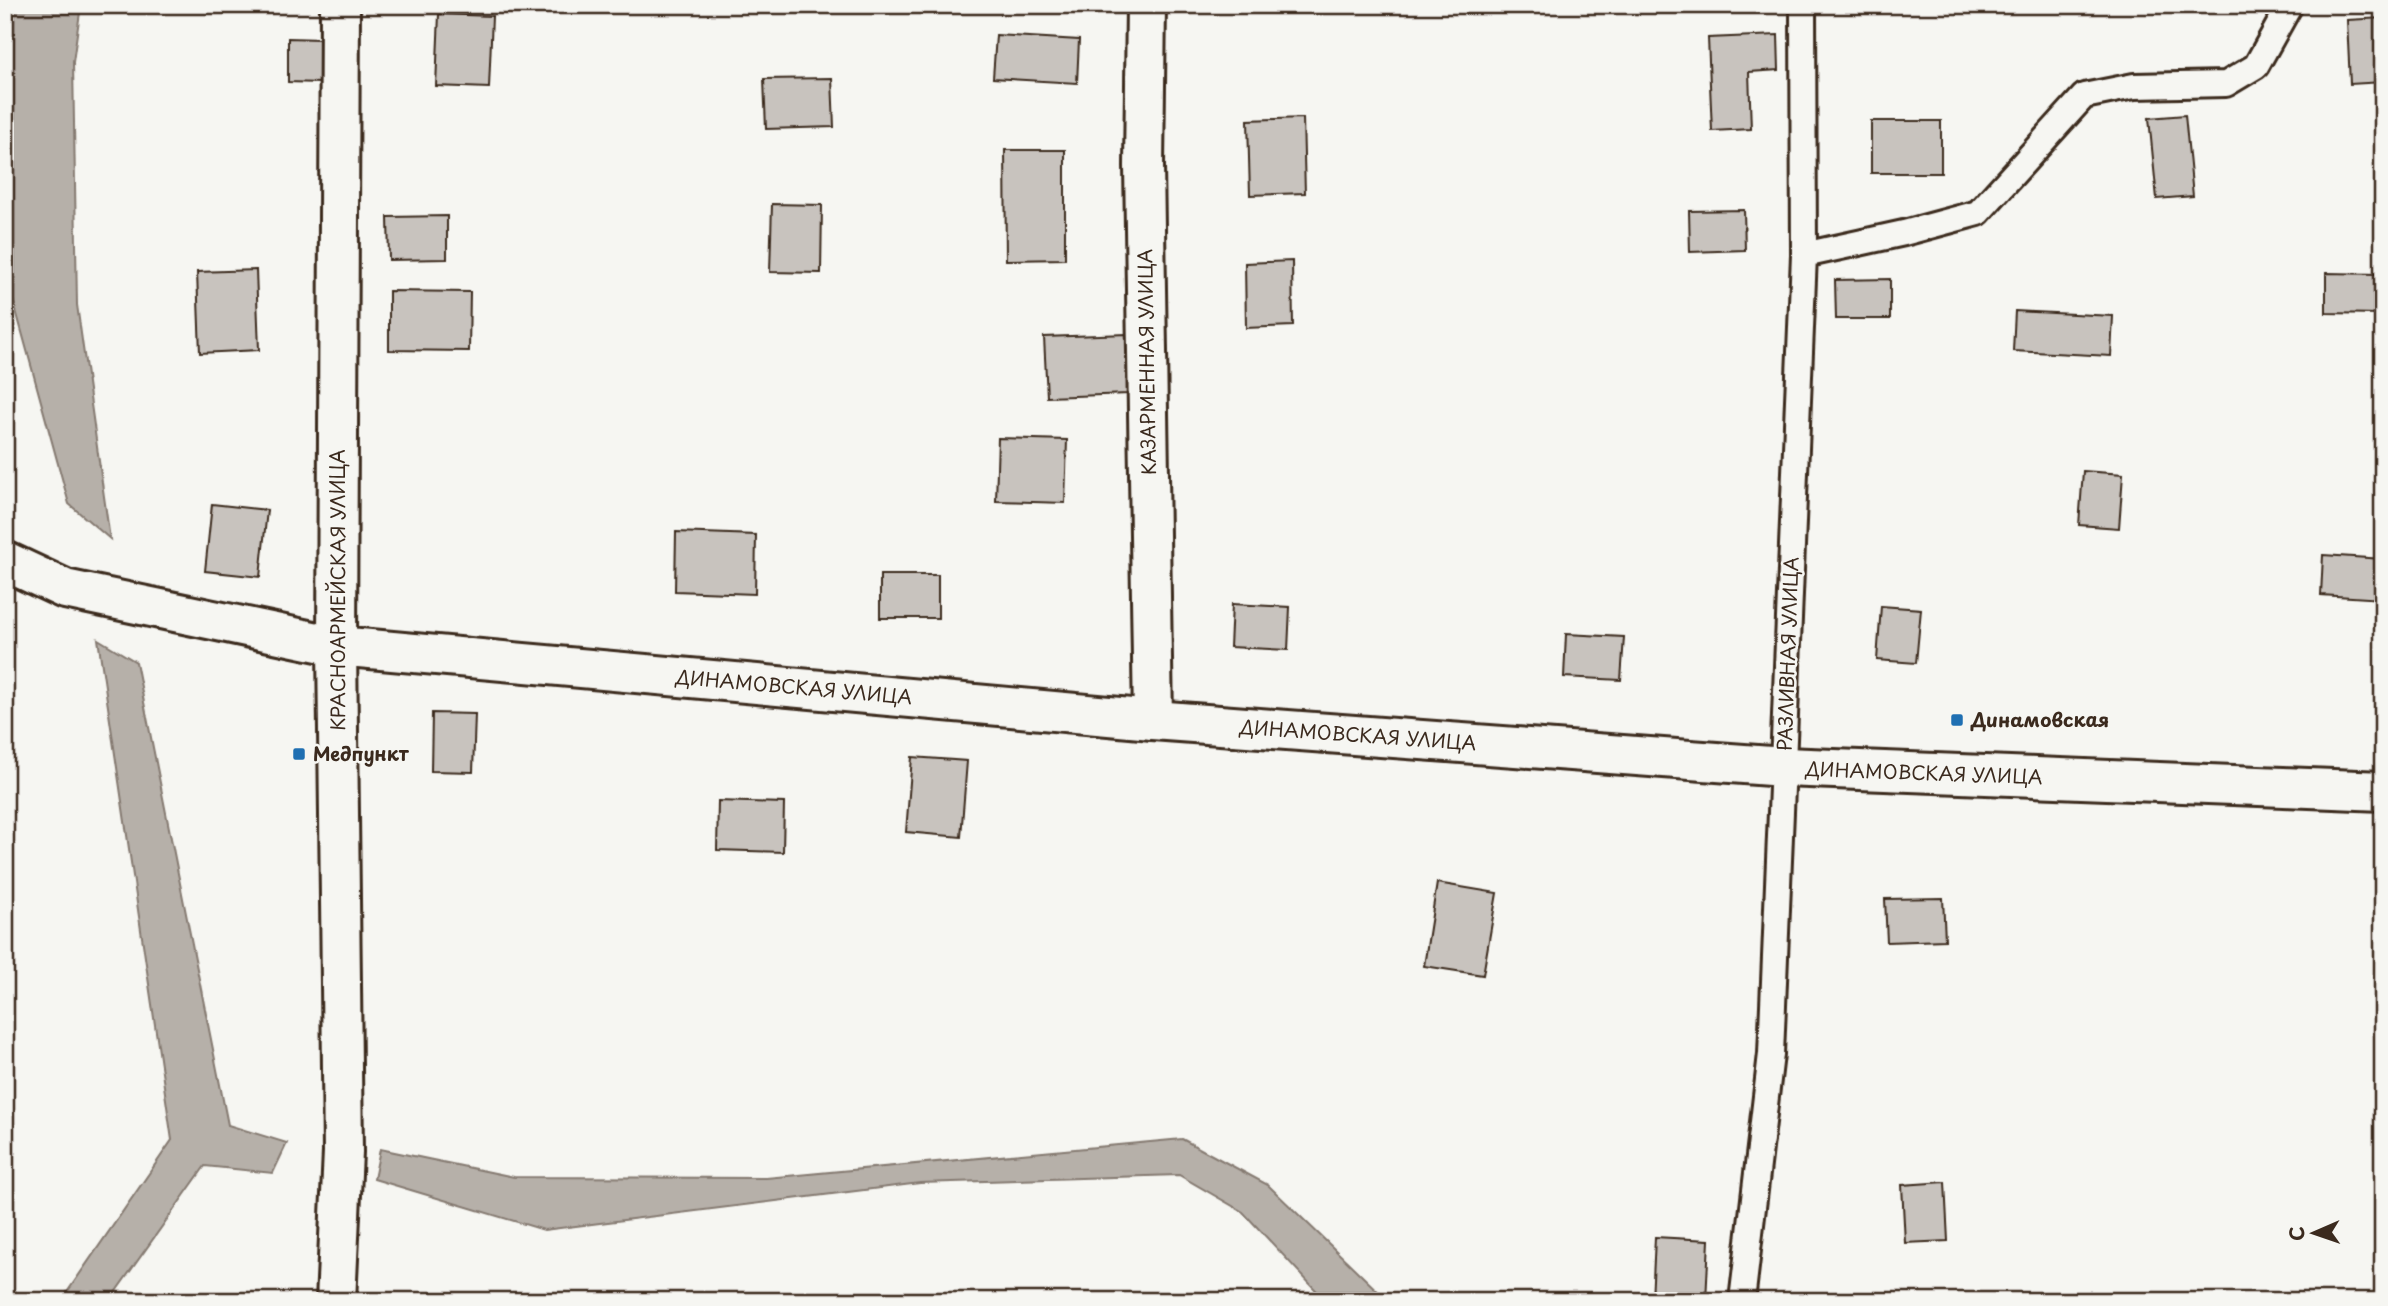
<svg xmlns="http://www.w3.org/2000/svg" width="2388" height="1306" font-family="'Playpen Sans',sans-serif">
<rect width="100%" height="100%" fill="#f6f6f2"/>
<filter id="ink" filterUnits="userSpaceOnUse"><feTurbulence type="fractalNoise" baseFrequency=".0143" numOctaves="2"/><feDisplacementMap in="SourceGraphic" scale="14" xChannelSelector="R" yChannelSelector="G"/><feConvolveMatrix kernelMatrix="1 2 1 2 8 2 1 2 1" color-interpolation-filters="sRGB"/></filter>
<g filter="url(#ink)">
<path fill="#b6b0a9" stroke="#857a71" stroke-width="2" d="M7,5h74l-8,57 4,243 33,234 -41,-35 -58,-212z
M98,639l38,23 92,463 59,18 -14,30 -68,-7 -96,135h-48l111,-161z
M1182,1139l86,46 120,116h-62l-83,-89 -64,-37 -259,8 -376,47 -170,-51 6,-30 134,28 252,1z"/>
<path fill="#c8c3be" stroke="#3b2a1e" stroke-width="2" d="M439,14l53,2 -3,72 -53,-2z
M2383,18v64l-33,2 -3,-64z
M996,35l83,5 -2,43 -84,-5z
M1778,35l1,35 -30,2 2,57 -39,2 -4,-93z
M288,38l32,1v44l-32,-1z
M832,78l2,49 -68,2 -2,-50z
M2185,115l8,81 -36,3 -8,-81z
M1303,118l2,75 -55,2 -2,-75z
M1871,121h70v52h-70z
M1005,150h60v109l-59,1z
M772,204l50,1 -1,68 -51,-1z
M1744,210l1,40 -55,2 -1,-41z
M447,216v43l-58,1 -1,-43z
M1292,261l1,65 -47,2 -1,-65z
M256,270l3,80 -59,3 -3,-81z
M2326,273l54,1v40l-54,-1z
M1890,279v40h-54l-1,-39z
M389,291l81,1 -1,59 -80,-1z
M2015,311l98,5 -2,40 -98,-5z
M1127,334l2,60 -82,3 -3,-60z
M998,438l69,2 -2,63 -69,-2z
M2083,471l40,3 -4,54 -40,-3z
M212,504l55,6 -7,67 -55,-6z
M676,532l80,3 -1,59 -80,-3z
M2323,555l60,4v40l-62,-4z
M880,575h58v43h-58z
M1232,604l58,3 -2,43 -58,-3z
M1881,606l40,3 -5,54 -39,-3z
M1566,634l58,3 -3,43 -57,-3z
M432,713l43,1 -2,58 -42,-1z
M912,757l55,4 -6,76 -55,-5z
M718,801l66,2 -1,49 -66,-2z
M1437,883l60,10 -14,82 -59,-9z
M1943,898l2,42 -58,2 -2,-43z
M1945,1182l3,59 -43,2 -3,-58z
M1655,1237l54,3 -3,61h-54z"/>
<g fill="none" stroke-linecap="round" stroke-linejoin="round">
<defs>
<path id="service" d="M1804,255l100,-22 74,-20 106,-117 50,-10 92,-2 30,-18 34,-61
M1742,1301l29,-247 33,-799 -1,-250"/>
<path id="minor" d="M1146,5l-2,161 9,554
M5,561l60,28 272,57"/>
<path id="tertiary" d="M337,646l816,74 631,47 599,24
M336,1301l7,-149 -6,-506 3,-641"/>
</defs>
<use href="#service" stroke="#3b2a1e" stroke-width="30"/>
<use href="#minor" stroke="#3b2a1e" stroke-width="44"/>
<use href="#tertiary" stroke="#3b2a1e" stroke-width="44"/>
<use href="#service" stroke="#f6f6f2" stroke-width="24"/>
<use href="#minor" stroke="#f6f6f2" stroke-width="38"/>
<use href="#tertiary" stroke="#f6f6f2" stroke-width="38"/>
</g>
</g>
<g fill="#1f6fb2" stroke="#f6f6f2" stroke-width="2.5">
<rect x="1950" y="713" width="14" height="14" rx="3.5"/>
<rect x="292" y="747" width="14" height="14" rx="3.5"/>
</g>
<g text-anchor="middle" stroke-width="5" stroke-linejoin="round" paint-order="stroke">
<g font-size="19" fill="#3b2a1e" stroke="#f6f6f2">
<text transform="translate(1147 362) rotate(-91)" y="7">КАЗАРМЕННАЯ УЛИЦА</text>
<text transform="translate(338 590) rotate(-90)" y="7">КРАСНОАРМЕЙСКАЯ УЛИЦА</text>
<text transform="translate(1788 654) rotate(-88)" y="7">РАЗЛИВНАЯ УЛИЦА</text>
<text transform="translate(794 687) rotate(5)" y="7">ДИНАМОВСКАЯ УЛИЦА</text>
<text transform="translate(1358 735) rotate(4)" y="7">ДИНАМОВСКАЯ УЛИЦА</text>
<text transform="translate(1924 773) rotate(2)" y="7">ДИНАМОВСКАЯ УЛИЦА</text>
</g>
<g font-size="19" font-weight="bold" fill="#3b2a1e" stroke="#f6f6f2" text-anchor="start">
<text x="1971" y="727">Динамовская</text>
<text x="313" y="761">Медпункт</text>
</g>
</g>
<rect width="2388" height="1306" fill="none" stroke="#f6f6f2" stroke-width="28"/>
<rect x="14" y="14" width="2360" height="1278" fill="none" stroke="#3b2a1e" stroke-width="2.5" filter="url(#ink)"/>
<g transform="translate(2314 1233) rotate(268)" stroke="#f6f6f2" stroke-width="5" paint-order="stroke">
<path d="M0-5L12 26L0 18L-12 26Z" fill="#3b2a1e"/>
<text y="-10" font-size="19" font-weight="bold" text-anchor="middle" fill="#3b2a1e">С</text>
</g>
</svg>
